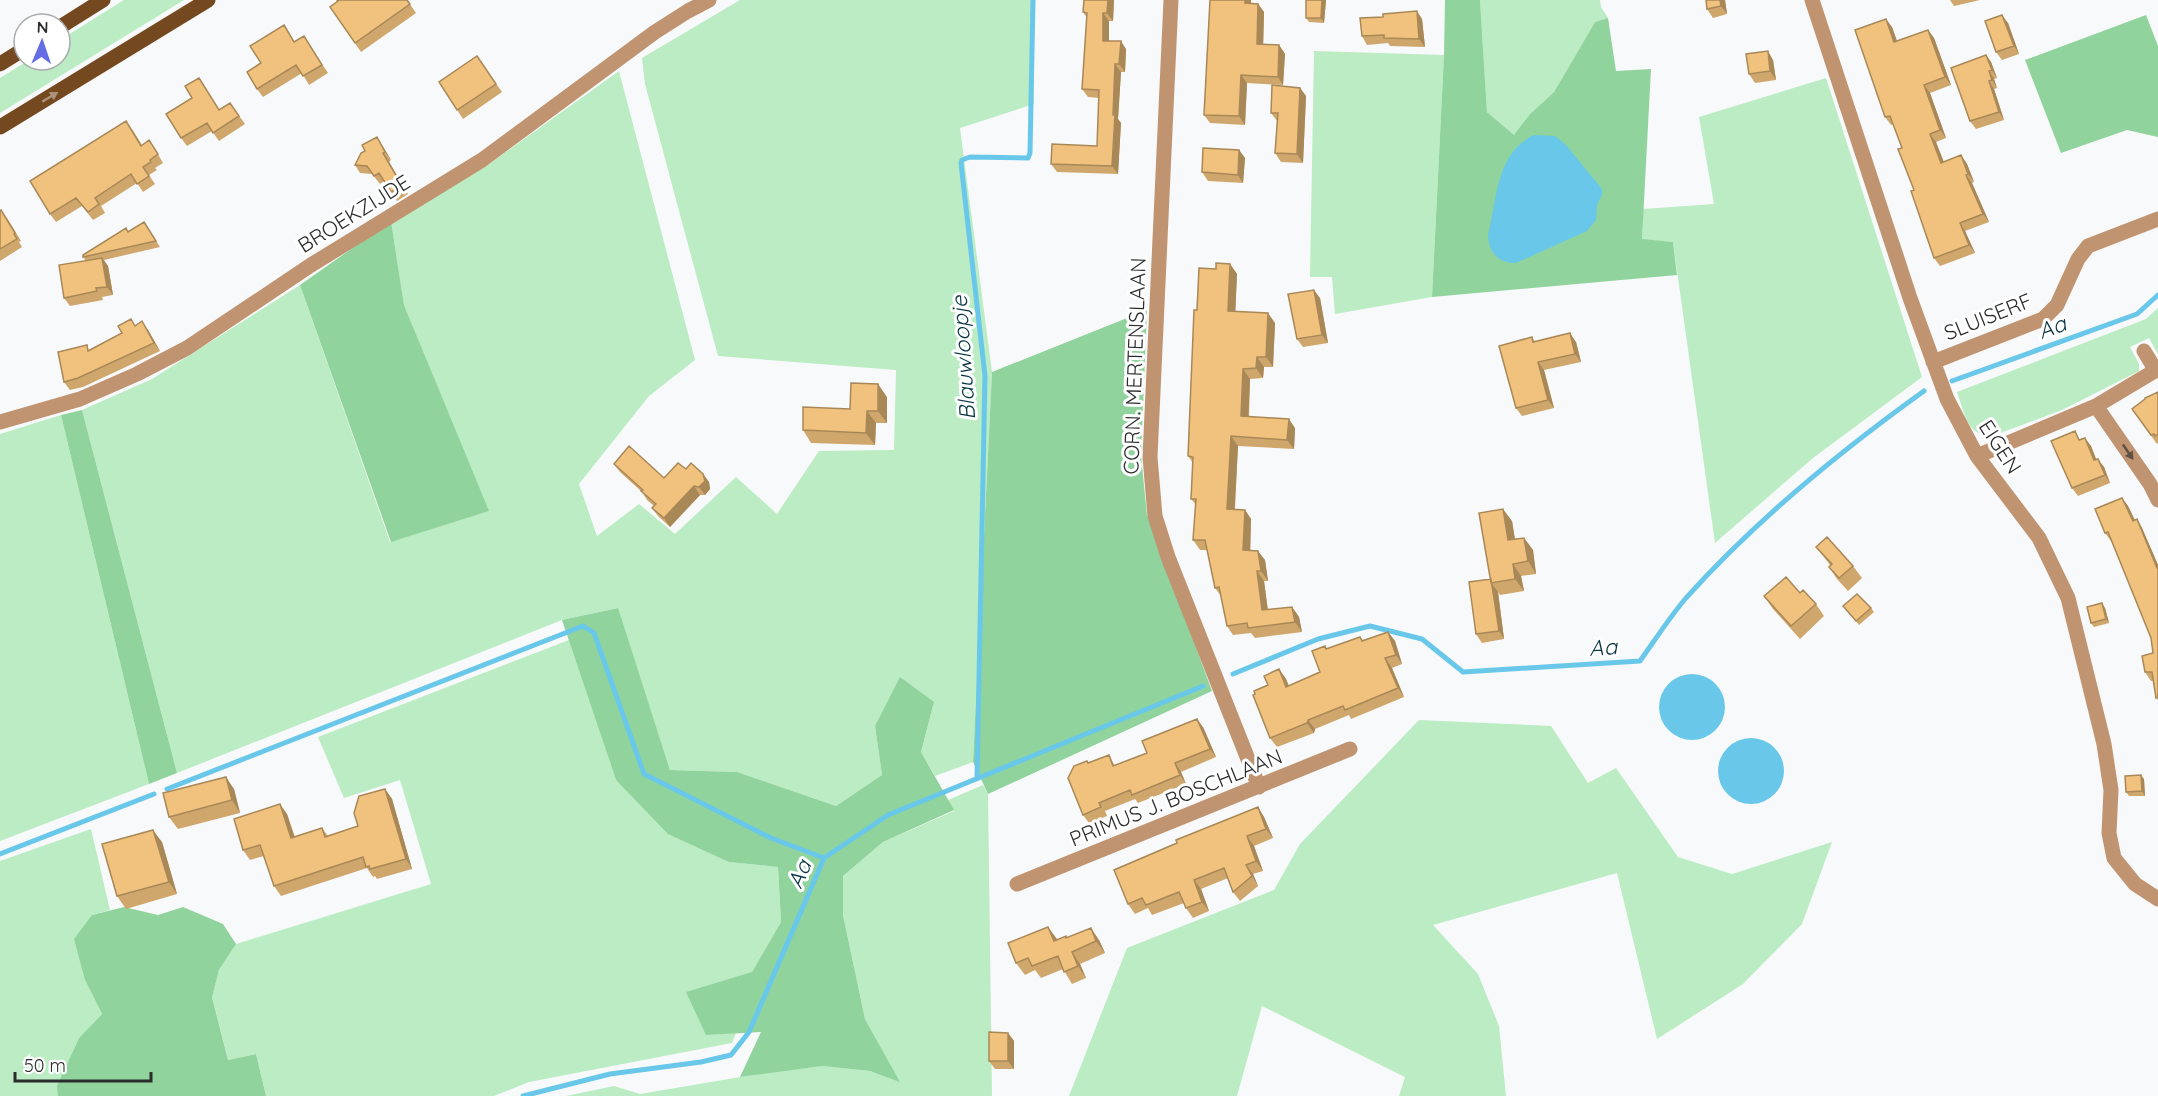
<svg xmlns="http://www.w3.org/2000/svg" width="2158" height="1096" font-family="Quicksand,sans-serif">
<rect width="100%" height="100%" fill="#f8f9fb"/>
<path fill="#bbecc3" d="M124,0h60l-184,113v-35l29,-18h31v-20z
M740,0h292l2,104 -74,24 32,244 -19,390 -38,14 -14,-24 13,-50 -59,24 7,49 -46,31 -99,-34 -67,-2 -53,-162 -55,12 -385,153 -95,-363 70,-31 148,-94 90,257 98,-31 -84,-206 -13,-84 94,-54 134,-96 76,289 -46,36 -70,88 18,52 42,-32 36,30 61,-57 41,37 42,-63 75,-1 2,-80 -178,-14 -73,-272 -3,-26z
M1480,0h120l1,7 7,11 -13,4 -41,70 -24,22 -15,22 -28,-24z
M1314,51l130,4 -12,242 -97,17 -3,-37h-22z
M1826,78l96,299 -109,81 -98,85 -42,-301 -31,-2 1,-31 71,-5 -15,-87z
M2158,308v46l-9,-16 -19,9 9,17v7l-77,39 -70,26c-26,0 -27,-23 -35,-44l189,-73z
M61,415l88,369 -149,57v-407z
M569,640l47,140 113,82 49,5 3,55 -29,50 -46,63 30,-2 -4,10 -203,39 -35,14h-228l-10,-42 -28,6 -16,-64 7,-26 17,-26 195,-60 -31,-104 -56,18 -26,-61z
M1419,720l132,6 37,57 28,-15 62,89 54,17 100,-32 -30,82 -59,60 -86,55 -40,-166 -184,52 45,49 21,52 7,70h-107l6,-19 -143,-71 -25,90h-168l58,-148 147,-58 26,-46z
M983,785l5,9 4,302h-426l48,-10 26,8 130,-22 52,-6 48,5 29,10 -34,-62 -22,-104v-39l40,-34 71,-31 -6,-11z
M91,829l19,81 -18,5 -7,65 17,34 -23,24 -21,48v10h-58v-235z"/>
<path fill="#90d39d" d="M1445,0h35l7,112 27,23 16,-21 24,-22 41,-70 13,-4 8,53 35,-2 -9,170 31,3 4,33 -245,22 12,-242z
M2146,15l12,31v91l-31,-7 -66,23 -36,-93z
M391,221l13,84 85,206 -98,31 -91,-257z
M1147,310l-6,146 6,59 65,176 -224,103 -15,-32 19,-390z
M82,410l95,363 -28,11 -88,-369z
M618,608l52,162 67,2 99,34 46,-31 -7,-49 25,-49 34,25 -13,50 33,58 -71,32 -40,34v39l22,104 35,63 -30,-11 -48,-5 -82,11 21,-45 -55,3 -20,-43 66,-20 29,-50 -3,-55 -49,-5 -61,-28 -52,-54 -54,-160z
M124,907l34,8 25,-8 40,17 13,20 -17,26 -7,27 16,63 28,-6 10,42h-208l-1,-10 22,-48 23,-24 -17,-34 -11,-41 18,-24z"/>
<path fill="#69c8ea" d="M1534,135l21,1 11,9 36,44v6l-5,10 -1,15 -9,11 -71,32c-18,0 -27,-10 -28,-28 9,-35 8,-83 46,-100z
M1659 707a33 33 0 1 1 66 0a33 33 0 1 1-66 0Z
M1718 771a33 33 0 1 1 66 0a33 33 0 1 1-66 0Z"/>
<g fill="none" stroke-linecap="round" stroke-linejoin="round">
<path stroke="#69c8ea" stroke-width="5" d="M1952,381l185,-67 21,-19
M1233,674l85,-35 52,-13 52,13 41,33 177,-11c15,-21 29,-43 46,-63 70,-78 153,-146 238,-207
M977,779l8,-403 -24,-213 1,-3 8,-3 58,1 2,-5 3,-153
M167,789l416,-163 11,7 50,141 127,64 53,20
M0,854l154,-60
M523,1096l87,-22 91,-12 30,-7 18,-23 75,-174 64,-43 315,-129"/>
<path stroke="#c09470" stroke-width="15" d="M1171,0l-21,457 5,59 13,41 91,230
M1812,0l98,298 37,101 30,57 62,82 29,60 36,146 7,46 -2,43 5,25 21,26 23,15
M2144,351l12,20
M1933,362l110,-43 14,-14 21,-46 10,-13 70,-27
M2096,406l54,78 8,16
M0,422l80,-23 57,-25 50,-26 124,-83 171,-105 173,-128 33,-21 21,-11
M1977,456l119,-50 62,-37
M1017,884l333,-135"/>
<path stroke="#754920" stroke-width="15" d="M60,27l43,-27
M0,64l24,-15
M0,127l208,-127"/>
</g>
<path fill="#cfa76c" d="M407,0l9,13 -55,39 -31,-45 8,-6z
M1114,0l-1,21h-4v20l17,8 -1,23h-4l-3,47 3,4 -3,51 -61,-2 -6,-8 46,-18 2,-48 -11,-1 -6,-8 5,-71 -4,-6z
M1306,0h20l-2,23 -15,-1 -3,-4z
M1706,0h19l2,14 -14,4 -6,-9z
M1950,0h30l-26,6z
M1251,3l7,1 6,8 -1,33h16l6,9 -2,31 -36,-2 -2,42 -35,-2 -6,-8z
M1422,19l3,28 -35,-1 -2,-3 -21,2 -5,-9z
M2008,23l11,31 -17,6 -6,-8z
M1892,27l5,14 31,-11 6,8 17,47 -21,8 16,45 -10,4 8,20 17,-7 6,9 7,18 -2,1 17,39 -24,9 10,22 -35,13 -6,-8 -32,-110 -9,-24 -2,1 -6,-8z
M304,36l24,37 -19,12 -7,-12 -39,24 -6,-8 38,-47z
M1986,55l5,7 6,16 -3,1 3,9 -3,1 10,31 -28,9 -6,-8z
M477,56l25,36 -39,27 -24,-37z
M1773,60l3,20 -21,3 -6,-9z
M204,86l15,24 11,-7 15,21 -26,17 -7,-10 -25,15 -6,-8 11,-40z
M1300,88l6,8 -3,67 -22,-1 -6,-9 2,-32 -6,-8z
M132,129l10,16 13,4 8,14 -8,5 2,2 -8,5 6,9 -12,8 -6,-9 -36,23 4,7 -12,7 -11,-14 -26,16 -6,-8z
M377,137l14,23 -2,2 19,32 -11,7 -13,-20 -4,3 -8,-10 -12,-1 -5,-8z
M1239,150l6,8 -2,25 -35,-2 -6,-9z
M0,211l7,7 14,23 -2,1 3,5 -22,14z
M144,222l16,25 -56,13 4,6 5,29 -11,2 1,3 -33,6 -6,-8 22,-37 -3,-4z
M1230,264l7,10 -2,38 40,11 -2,44h-9l-1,11 -13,1 -1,38 46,11 -1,21 -56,-3 -3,63 10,1 6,9 -1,31 15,10 3,21h-4l4,29 24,-3 7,10 3,15 -47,6 -4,-5 -18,2 -6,-9 -6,-30 -6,-8 -8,-38h-7l-7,-10 3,-35 -5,-6 2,-36 -5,-7 28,-187z
M1320,298l8,45 -25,4 -6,-8z
M136,325l12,5 12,21 -77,36 -13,3 -6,-8 26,-32z
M1532,337l3,5h41l5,20 -37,8 10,38 -32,8 -6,-8z
M2158,392v51l-1,1 -25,-35z
M887,397v26h-11l-1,22 -64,-2 -8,-13 47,-21z
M2081,439l10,7 5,13 8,8 6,16 -32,13 -6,-8z
M614,464l50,14 22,-9 17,5 6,8 1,7 -5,6h-5l-30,32 -12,-11 -6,-8 2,-2 -7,-6 -5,-8 -22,-20z
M2122,498l6,8 7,14 2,-1 5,9 16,37v135l-2,-2 -3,-17h-2l-6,-9 8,-19 -2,-15 -39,-97h-1l-6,-8z
M1512,521l3,18 9,-1 9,12 3,24 -15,2 3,15 -24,4 -2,-3 6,47 -22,4 -6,-9 15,-55z
M1816,547l37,19 9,12 -14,13 -11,-12 -8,-12 1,-2z
M1800,593l16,11 8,12 -24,23 -27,-30 -9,-13z
M1843,606l28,2 3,4 -15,13z
M2105,608l4,15 -15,4 -3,-4z
M1388,632l7,9 7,23 -10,4 12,29 -53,22 -2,-4 -34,14 -1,4 -37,14 -7,-9 -2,-53 11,-16 7,10 3,7 31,-14 7,-23 33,-12 3,3z
M1203,727l13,30 -35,15 5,12 -48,19 -3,-4 -30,12 2,5 -18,7 -6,-8 5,-52 21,-8 6,11 32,-13z
M2144,779l1,17h-16l-3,-4z
M234,789l6,24 -62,16 -9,-12z
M385,789l7,10 20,70 -35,10 -2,-3 -2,1 -6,-9 -86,28 -7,-10 -10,-30 -14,4 -7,-10 44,-36 8,23 27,-9 6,8 30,-10z
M1258,807l6,10 9,21 -19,8 9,25 -10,3 5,12 -18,15 -7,-9 -5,-14 -27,11 8,22 -16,7 -7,-10 -2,-5 -32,12 -4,-7 -13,6 -7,-10 49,-61z
M162,842l15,52 -51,15 -9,-13z
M1067,938l32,2 6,13 -25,11 6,14 -14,6 -9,-15 -22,9 -6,-8 -10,5 -9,-12 41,-23z
M1008,1033l6,8v28h-19l-6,-8z"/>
<path fill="#a98858" d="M1108,0h6l-1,21 -6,-8z
M1245,0h6v11l-6,-8z
M1322,0h4l-2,23 -3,-5z
M1720,0h5l2,14 -6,-8z
M1258,4l6,8 -1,40 -6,-8z
M1417,11l5,8 3,28 -6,-8z
M1103,13l6,8v28l-6,-8z
M2002,15l6,8 11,31 -5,-8z
M1886,19l6,8 8,23 -6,-8z
M1928,30l6,8 17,47 -6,-8z
M1121,41l5,8 -1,23 -6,-8z
M1279,45l6,9 -2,31 -5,-8z
M1768,51l5,9 3,20 -6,-9z
M1986,55l5,7 6,16 -5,-8z
M1115,64l6,8 -3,47 3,4 -3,51 -6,-8 1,-51z
M1989,71l5,8 3,9 -5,-8z
M1241,75l6,8 -2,42 -6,-9z
M1989,81l5,8 10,31 -5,-8z
M1924,85l6,8 16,45 -6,-8z
M1300,88l6,8 -3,67 -6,-9z
M1930,134l6,8 11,29 -6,-8z
M377,137l5,8 9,15 -6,-8z
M1239,150l6,8 -2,25 -5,-8z
M383,153l6,9 19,32 -6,-8z
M1961,155l6,9 7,18 -6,-8z
M1966,175l6,8 17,39 -6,-8z
M1960,223l5,8 10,22 -6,-8z
M102,258l6,8 5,29 -6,-8z
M1230,264l7,10 -2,47 -7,-10z
M1314,290l6,8 8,45 -6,-8z
M1268,313l7,10 -2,44 -7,-10z
M142,321l6,9 12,21 -6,-8z
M1570,333l6,9 5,20 -6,-8z
M1257,357l7,10 -1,11 -7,-10z
M1538,362l6,8 10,38 -6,-8z
M1243,369l7,10 -2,47 -7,-10z
M878,384l9,13v26l-9,-12z
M867,411l9,12 -1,22 -9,-12z
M1289,419l6,9 -1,21 -7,-9z
M1231,436l7,10 -4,73 -7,-10z
M2085,438l6,8 9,23 -6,-9z
M2098,459l6,8 6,16 -5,-8z
M703,474l6,8 1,7 -5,6 -6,-8z
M694,486l6,9 -30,32 -6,-9z
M2122,498l6,8 11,23 -6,-8z
M1503,509l9,12 5,32 -9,-13z
M1245,510l6,9 -1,41 -7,-10z
M2137,519l5,9 16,37v5z
M1524,538l9,12 3,24 -8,-13z
M1258,551l7,9 3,21 -7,-10z
M1513,564l8,12 3,15 -9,-12z
M1257,571l7,10 5,39 -7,-10z
M1492,584l6,8 6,47 -5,-8z
M2102,603l3,5 4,15 -3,-4z
M1292,607l7,10 3,15 -7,-10z
M1388,632l7,9 7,23 -6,-9z
M1385,658l7,10 12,29 -6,-9z
M1279,669l7,10 7,18 -7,-10z
M1197,719l6,8 13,30 -6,-8z
M1308,720l7,9 -1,4 -7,-10z
M1175,763l6,9 5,12 -6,-9z
M2141,775l3,4 1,17 -3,-5z
M226,777l8,12 6,24 -8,-13z
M385,789l7,10 20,70 -6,-10z
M280,804l7,10 11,34 -7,-10z
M1258,807l6,10 9,21 -7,-9z
M153,830l9,12 15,52 -8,-12z
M1247,836l7,10 9,25 -7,-10z
M1246,865l7,9 5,12 -6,-10z
M1194,880l7,9 8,22 -7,-9z
M1048,927l9,12 5,14 -8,-12z
M1091,928l8,12 6,13 -9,-12z
M1072,952l8,12 6,14 -8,-12z
M1008,1033l6,8v28l-6,-8z"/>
<path fill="#f1c27e" stroke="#a98858" stroke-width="1.5" d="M337,0h70l3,4 -55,39 -25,-36 8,-6z
M1084,0h24l-1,13h-4v28h18l-2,23h-4l-2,51h2l-3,51 -61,-2 1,-20 45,2 2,-56 -17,-1 5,-76 -4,-1z
M1210,0h35v3l13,1 -1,40 22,1 -1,32 -37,-2 -2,41 -35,-1z
M1306,0h16l-1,18h-15z
M1706,0h14l1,6 -14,3z
M1417,11l2,28 -35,-1v-3l-22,1 -2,-18 23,-1v-3z
M2002,15l12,31 -18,6 -11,-31z
M1886,19l8,23 34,-12 17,47 -21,8 16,45 -10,4 11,29 20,-8 7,19 -2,1 17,39 -23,9 9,22 -35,13 -23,-67 3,-1 -16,-41 4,-1 -12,-32 -5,1 -30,-87z
M284,25l10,17 10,-6 18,29 -19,11 -7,-11 -39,24 -10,-17 14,-9 -11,-17z
M1768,51l2,20 -21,3 -3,-20z
M1986,55l6,15 -3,1 3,9 -3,1 10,31 -29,9 -19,-53z
M477,56l19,28 -39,26 -18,-28z
M199,78l20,32 11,-7 9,13 -26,17 -6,-10 -26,15 -15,-24 26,-16 -7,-12z
M1272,85l28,3 -3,66 -22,-1 3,-40h-7z
M126,121l15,25 8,-6 9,14 -8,6 1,2 -8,5 6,9 -12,8 -6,-10 -36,24 4,6 -11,8 -12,-14 -26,16 -20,-33z
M377,137l8,15 -2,1 19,33 -11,6 -12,-19 -5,3 -7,-10 -12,-1 6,-12 4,-2 -3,-6z
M1203,148l36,2 -1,25 -36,-3z
M1,210l14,23 -1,1 3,5 -17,10v-38z
M144,222l12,19 -73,16v-2l43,-27 2,4z
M102,258l5,29 -11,1 1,3 -33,7 -5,-33z
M1216,263l14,1 -2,47 40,2 -2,44h-9l-1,11 -13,1 -2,47 48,3 -2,21 -56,-4 -4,73 18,1 -2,40 15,1 3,20h-4l5,39 30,-3 3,15 -47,6 -1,-5 -20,3 -8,-39 -4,1 -10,-48h-12l3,-41h-5l2,-42 -5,-1 6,-146h3l2,-42 17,1z
M1314,290l8,45 -25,4 -9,-45z
M131,319l4,7 7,-5 12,22 -76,35 -14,4 -6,-30 29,-7 1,6 34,-18 -4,-7z
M1570,333l5,21 -37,8 10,38 -32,8 -17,-62 33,-9 1,5z
M851,383l27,1v27h-11l-1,22 -63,-3v-23l47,2z
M2158,392v42l-3,2 -1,-2 -3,1 -19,-26 13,-10v-1z
M2075,431l4,9 6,-2 9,22 4,-1 7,16 -33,13 -21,-47z
M629,446l35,32 14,-15 8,6 5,-6 12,11 2,7 -6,6 -5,-1 -30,32 -12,-10 4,-4 -15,-13 2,-1 -29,-26z
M2122,498l11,23 4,-2 20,49h1v129l-2,1 -4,-26h-7l-3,-16 11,-3 -2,-15 -43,-106 -3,1 -10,-24z
M1503,509l5,31 16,-2 4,23 -15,3 2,15 -24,4 -12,-70z
M1827,537l26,29 -14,12 -10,-11 3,-3 -16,-17z
M1786,577l14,16 3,-3 13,14 -25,22 -27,-30z
M1491,579l8,52 -23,3 -7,-52z
M1857,594l14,14 -15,13 -13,-15z
M2102,603l4,16 -15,4 -4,-16z
M1388,632l8,23 -11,3 13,30 -53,22 -2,-4 -35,14 -1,3 -37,15 -17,-43 2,-1 -1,-3 14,-6 -4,-9 15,-7 7,18 34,-15 -8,-21 13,-5 1,3 34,-12 2,4z
M1197,719l13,30 -35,14 5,12 -48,20 -2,-5 -31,13 2,4 -18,8 -15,-37 6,-12 13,-5 1,2 21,-8 4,11 34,-13 -5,-12z
M2141,775l1,16 -16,1 -1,-16z
M226,777l6,23 -63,17 -6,-24z
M385,789l21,70 -36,10 -1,-3 -3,1 -3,-10 -89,29 -14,-41 -17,5 -9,-31 46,-15 11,34 31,-10 3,9 33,-11 -4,-13 5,-17z
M1258,807l8,22 -19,7 9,25 -10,4 6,11 -19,16 -9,-24 -30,12 8,22 -16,6 -7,-16 -33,13 -4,-7 -14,6 -14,-34 63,-27 -1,-3z
M153,830l16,52 -52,14 -15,-52z
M1048,927l6,14 12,-5v2l25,-10 5,13 -24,11 6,14 -14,6 -6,-16 -26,10 -4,-8 -12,5 -8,-20z
M989,1032l19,1v28h-19z"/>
<defs><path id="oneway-solid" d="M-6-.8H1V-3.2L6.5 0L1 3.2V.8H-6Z" transform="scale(1.5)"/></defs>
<use fill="#ac9279" href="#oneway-solid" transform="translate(50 97) rotate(-31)"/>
<use fill="#5f5044" href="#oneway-solid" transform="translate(2128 452) rotate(56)"/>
<g text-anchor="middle" stroke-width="6" stroke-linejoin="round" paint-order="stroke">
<g font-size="21" fill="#2b2c2c" stroke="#fff">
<text transform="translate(354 214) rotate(-32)" y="7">BROEKZIJDE</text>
<text transform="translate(1988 317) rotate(-22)" y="7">SLUISERF</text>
<text transform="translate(1135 366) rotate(-88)" y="7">CORN. MERTENSLAAN</text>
<text transform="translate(2000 447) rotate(57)" y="7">EIGEN</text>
<text transform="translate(1176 798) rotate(-22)" y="7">PRIMUS J. BOSCHLAAN</text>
</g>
<g font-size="22" font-style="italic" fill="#073543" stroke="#fff">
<text transform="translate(2052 327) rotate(-20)" y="8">Aa</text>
<text transform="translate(963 358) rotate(-94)" y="8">Blauwloopje</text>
<text transform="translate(1603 647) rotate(-4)" y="8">Aa</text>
<text transform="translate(799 874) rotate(-67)" y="8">Aa</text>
</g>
</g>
<g transform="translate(42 42) rotate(2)"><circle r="28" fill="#ffffff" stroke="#aaabab" stroke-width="1.5"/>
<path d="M0-4.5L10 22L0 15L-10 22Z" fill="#646de5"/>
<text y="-9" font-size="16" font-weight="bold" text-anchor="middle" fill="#2b2c2c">N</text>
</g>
<path d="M15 1072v9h136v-9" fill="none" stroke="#2b2c2c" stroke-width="3"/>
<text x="24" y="1072" font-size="18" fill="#2b2c2c" stroke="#ffffff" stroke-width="4.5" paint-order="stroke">50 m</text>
</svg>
